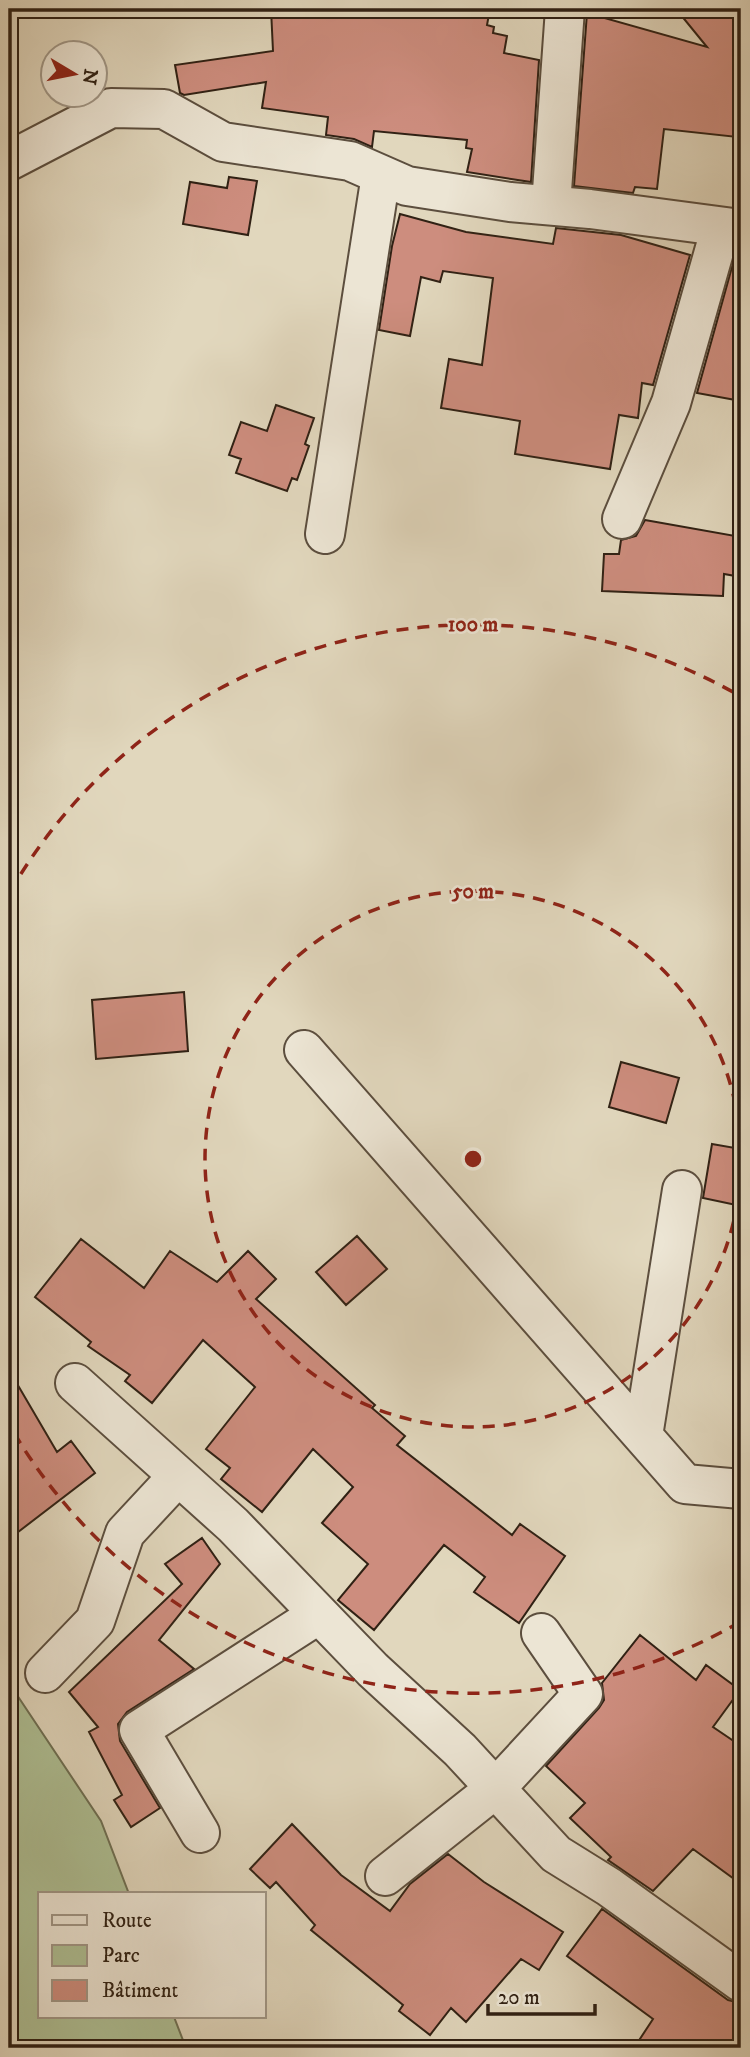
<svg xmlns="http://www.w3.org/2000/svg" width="750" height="2057" font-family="'IM FELL DW Pica',serif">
<rect width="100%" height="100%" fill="#e1d7bd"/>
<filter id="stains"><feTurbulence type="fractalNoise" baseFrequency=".00286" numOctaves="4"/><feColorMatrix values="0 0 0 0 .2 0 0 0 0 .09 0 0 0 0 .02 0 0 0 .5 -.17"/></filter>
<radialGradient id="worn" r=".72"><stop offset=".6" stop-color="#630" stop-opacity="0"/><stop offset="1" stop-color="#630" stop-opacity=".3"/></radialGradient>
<path fill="#aebf94" stroke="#6f7054" stroke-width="2" d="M9,1683l92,138 28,73h-89v123h134l12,31h-177z"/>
<path fill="#cd8d7e" stroke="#302114" stroke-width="2" d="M271,9h219l-3,16 7,2 -1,6 14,3 -3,17 35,7 -8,122 -64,-10 5,-23 -6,-1 1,-8 -93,-9 -2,16 -18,-8 -28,-4 2,-18 -66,-9 4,-26 -82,13 -4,-2 -5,-28 98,-14z
M676,9h65v97l-4,31 -73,-8 -7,60 -22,-2 -2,6 -59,-7 13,-173 120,34z
M229,177l28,4 -9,54 -65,-11 7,-42 37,6z
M400,214l66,18 87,12 3,-16 65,7 69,20 -37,130 -11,-2 -4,35 -19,-3 -9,54 -95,-15 5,-33 -79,-13 8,-49 33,6 11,-87 -50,-7 -3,11 -19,-5 -11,59 -31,-6 13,-84z
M732,267l9,3v131l-44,-8z
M276,405l38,13 -9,26 4,2 -12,34 -5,-2 -5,13 -51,-18 5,-14 -12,-4 12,-33 26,9z
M645,520l96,17v40l-17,-3 -1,22 -121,-5 2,-37h15l2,-14 15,-4z
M184,992l4,59 -92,8 -4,-59z
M621,1062l58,16 -13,45 -57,-16z
M712,1144l29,5v57l-38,-8z
M357,1236l30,33 -41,36 -30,-33z
M81,1239l63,49 26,-37 47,31 31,-31 28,28 -20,20 119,106 -3,3 33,28 -8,9 115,90 8,-11 45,32 -46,67 -45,-31 11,-15 -41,-32 -70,85 -36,-30 30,-36 -46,-41 31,-36 -40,-38 -51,63 -41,-33 9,-11 -24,-19 49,-62 -52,-47 -51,63 -27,-22 5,-6 -42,-29 3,-4 -56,-45z
M9,1370l48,82 14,-11 24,32 -86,66z
M202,1538l18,26 -61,76 35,29 -67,43 -9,12 2,17 40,67 -29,19 -17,-27 8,-5 -33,-63 9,-5 -29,-35 113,-108 -17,-20z
M640,1635l56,45 10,-15 34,25 -27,37 28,19v138l-48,-35 -40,42 -45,-31 3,-3 -41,-39 15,-15 -39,-37 53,-58 5,-8 -2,-17z
M292,1824l49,51 49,36 20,-27 38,-30 36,28 79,50 -24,38 -18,-11 -55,63 -15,-14 -21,27 -31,-24 4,-6 -92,-75 4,-5 -39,-43 -6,6 -20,-19z
M602,1909l126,91 13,3v45h-107l19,-29 -86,-63z"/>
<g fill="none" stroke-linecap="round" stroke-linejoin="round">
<defs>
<path id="minor" d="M9,161l102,-53 53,1 59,33 127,19 57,25 103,16 80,7 151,20
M551,205l14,-196
M622,519l49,-116 50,-176
M325,534l56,-359
M304,1050l381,434 56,5
M75,1383l158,142 140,145 87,80 96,104 53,33 132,95
M643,1436l39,-246
M45,1673l50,-52 30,-88 53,-57
M200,1833l-61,-103 180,-116
M385,1876l111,-88 87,-94 -42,-61"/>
</defs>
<use href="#minor" stroke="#5c4e3e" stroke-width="42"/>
<use href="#minor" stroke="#ece5d4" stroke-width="38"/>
</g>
<g fill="none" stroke="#8f2418" stroke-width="3.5" stroke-dasharray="12 9">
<circle cx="473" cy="1159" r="268"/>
<path d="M740 1622A535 535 0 0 1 10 1426M10 892A535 535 0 0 1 740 696"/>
</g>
<circle cx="473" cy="1159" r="10" fill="#8f2418" stroke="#ece5d4" stroke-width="3.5"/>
<g font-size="21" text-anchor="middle" font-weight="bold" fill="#8f2418" stroke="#ece5d4" stroke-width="5" stroke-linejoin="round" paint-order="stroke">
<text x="473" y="631">100 m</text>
<text x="473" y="898">50 m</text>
</g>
<rect width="750" height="2057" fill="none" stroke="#e1d7bd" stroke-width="35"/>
<rect x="10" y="10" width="729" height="2036" fill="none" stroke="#302114" stroke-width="3.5"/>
<rect x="18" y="18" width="715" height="2022" fill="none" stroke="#302114" stroke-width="2"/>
<rect x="38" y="1892" width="228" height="126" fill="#ece5d4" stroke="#a19787" stroke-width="2"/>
<rect x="52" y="1915" width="35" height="10" fill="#ece5d4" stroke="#a19787" stroke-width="2"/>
<text x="102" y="1927" font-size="21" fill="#302114">Route</text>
<rect x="52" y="1945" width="35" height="21" fill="#aebf94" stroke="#a19787" stroke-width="2"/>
<text x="102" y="1962" font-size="21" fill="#302114">Parc</text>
<rect x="52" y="1980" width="35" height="21" fill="#cd8d7e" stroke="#a19787" stroke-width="2"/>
<text x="102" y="1997" font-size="21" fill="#302114">Bâtiment</text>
<g transform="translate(74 74) rotate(100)"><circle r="33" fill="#ece5d4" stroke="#a19787" stroke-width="2"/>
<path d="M0-5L12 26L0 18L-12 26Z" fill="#8f2418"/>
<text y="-10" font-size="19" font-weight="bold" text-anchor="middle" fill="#302114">N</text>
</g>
<path d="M488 2004v10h107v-10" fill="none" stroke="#302114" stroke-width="3.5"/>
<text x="498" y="2004" font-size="21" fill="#302114" stroke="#ece5d4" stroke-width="5" paint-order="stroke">20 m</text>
<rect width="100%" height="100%" filter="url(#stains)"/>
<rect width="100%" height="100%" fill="url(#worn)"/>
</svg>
